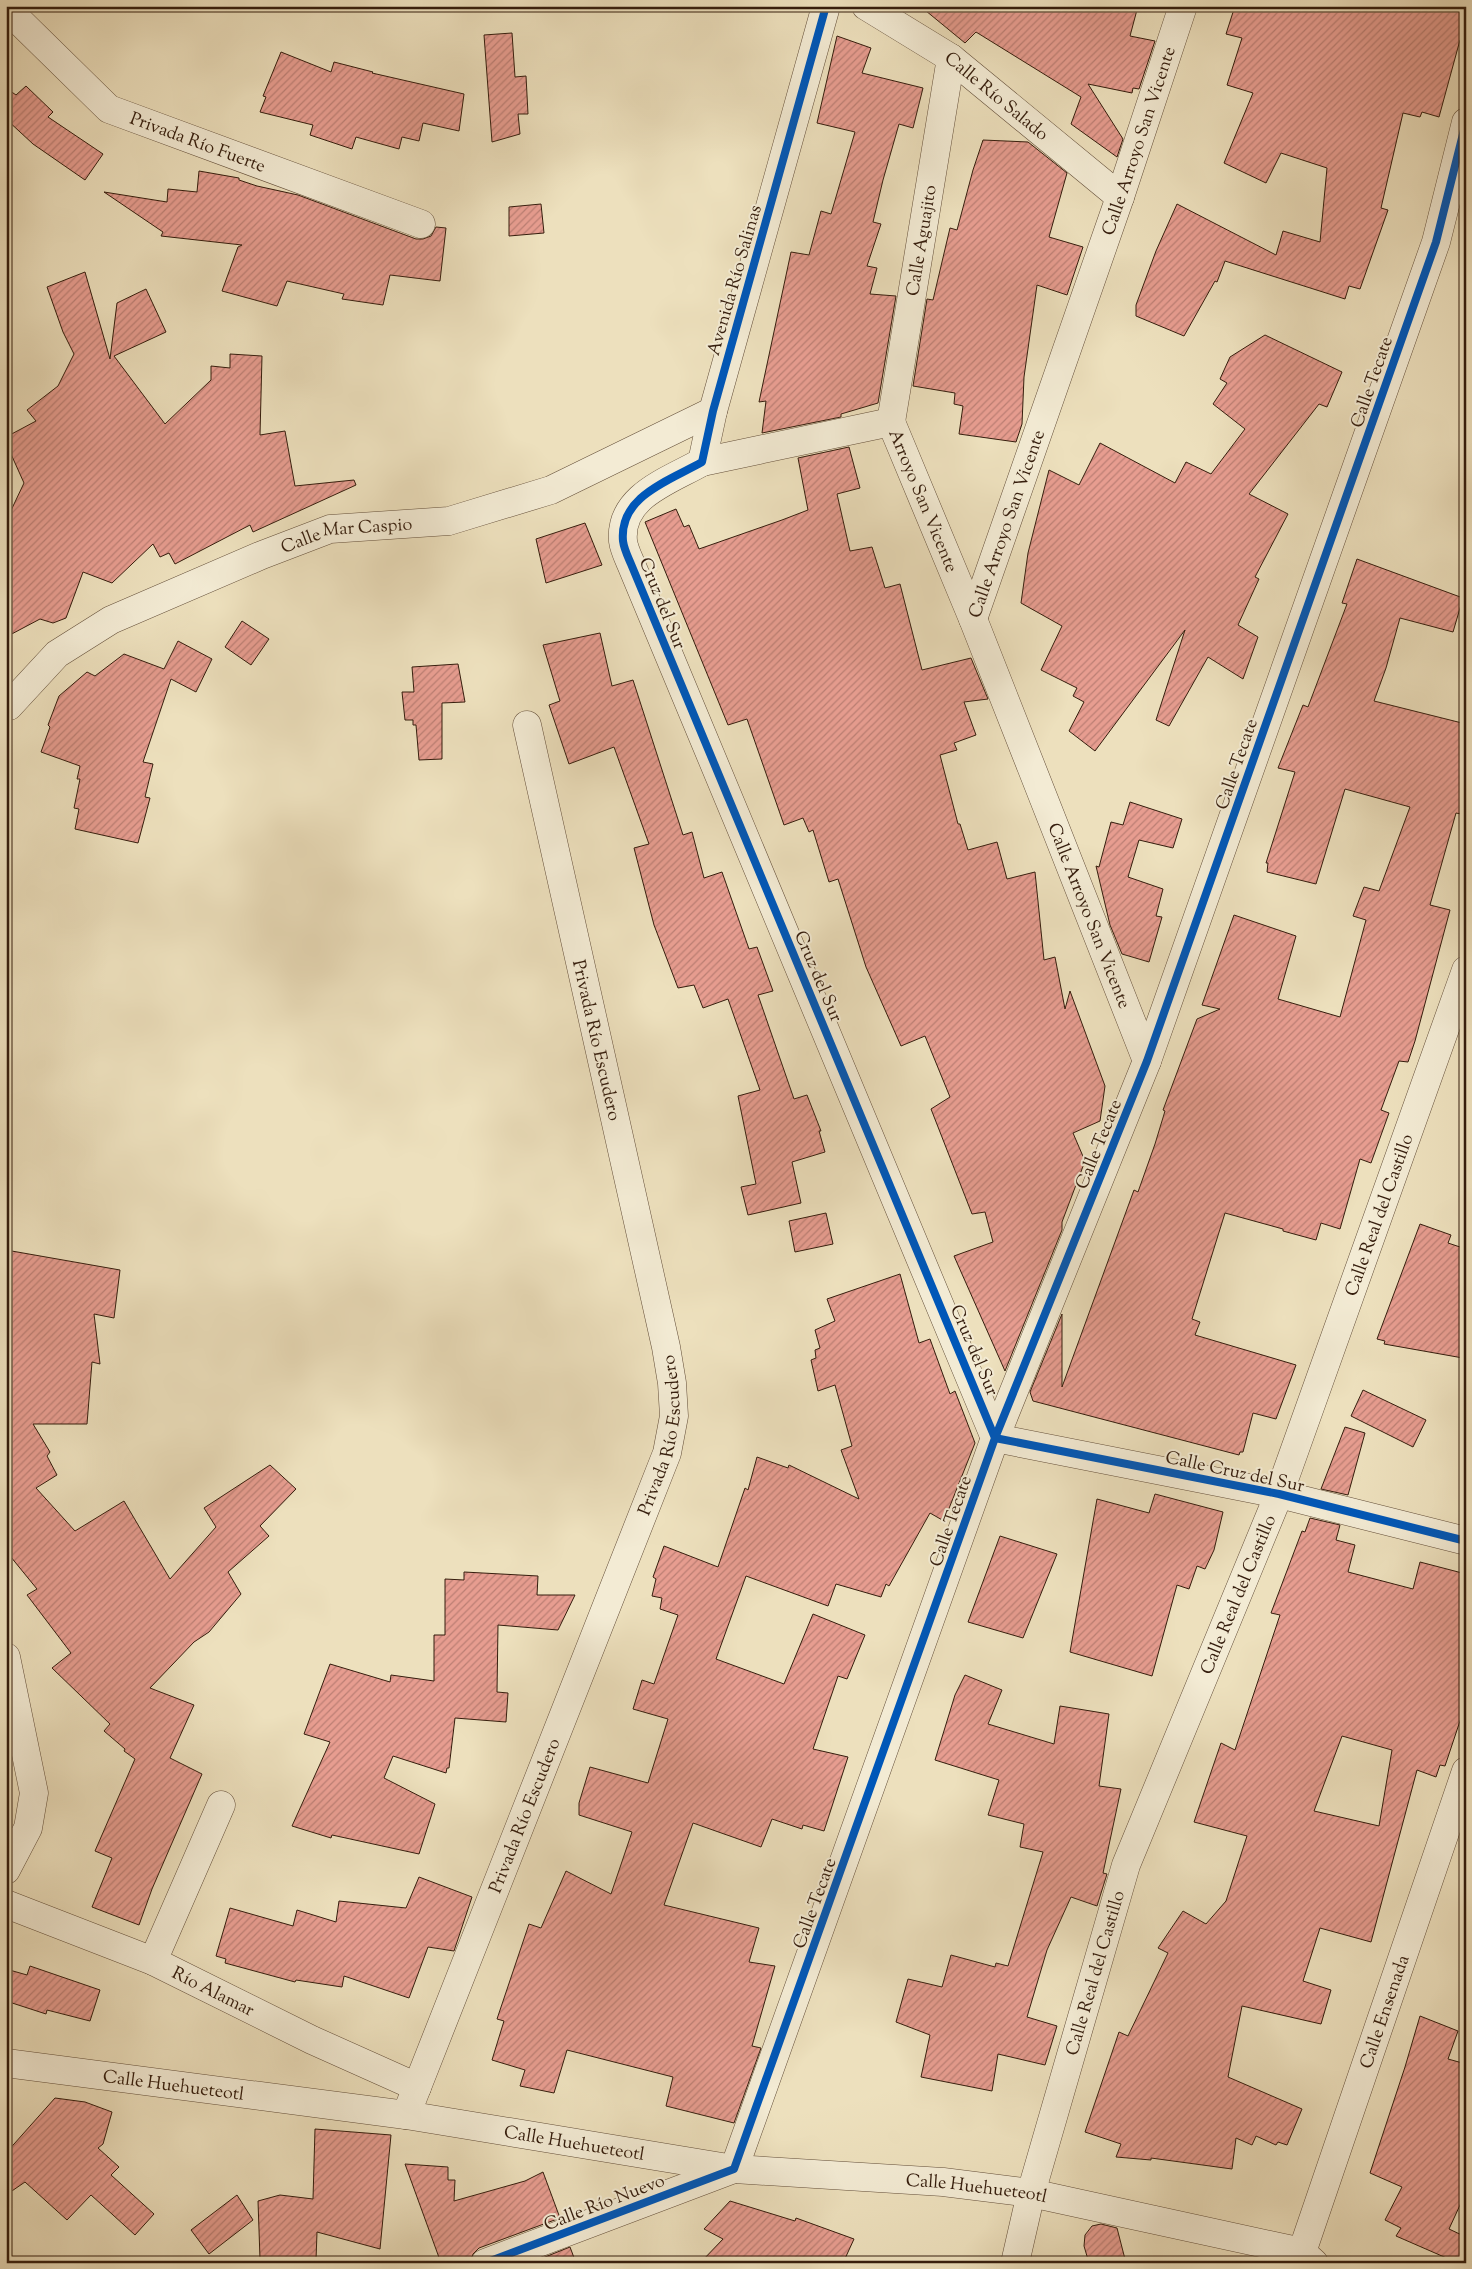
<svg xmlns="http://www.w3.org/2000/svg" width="1472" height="2269" font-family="'Sorts Mill Goudy',serif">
<defs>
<pattern id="building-hatch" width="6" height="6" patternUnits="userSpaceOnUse" patternTransform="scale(1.25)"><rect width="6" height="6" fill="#e79d90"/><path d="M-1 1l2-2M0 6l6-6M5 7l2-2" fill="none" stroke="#bc7f74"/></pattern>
</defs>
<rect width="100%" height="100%" fill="#ede0bd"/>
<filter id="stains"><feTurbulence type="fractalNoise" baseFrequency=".004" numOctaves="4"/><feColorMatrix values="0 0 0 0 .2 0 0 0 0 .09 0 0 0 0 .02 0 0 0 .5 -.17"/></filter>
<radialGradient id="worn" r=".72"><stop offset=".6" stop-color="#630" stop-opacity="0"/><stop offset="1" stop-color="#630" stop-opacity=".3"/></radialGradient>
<path fill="url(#building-hatch)" stroke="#351d0d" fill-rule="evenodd" d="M920,6h218l-8,30 25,5 -16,48 -6,-1 -1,5 -44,-9 35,55 -6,18 -46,-33 10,-27 -105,-65 -11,11z
M1235,6h231v34h-6l-21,77 -17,-5 -2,5 -17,-4 -22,95 7,2 -28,79 -11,-3 -4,13 -120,-38 -8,21 -2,-1 -31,55 -48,-20v-11l20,-54 21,-47 99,51 7,-24 37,11 7,-74 -46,-15 -15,30 -42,-20 29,-70 -26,-8 15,-47 -16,-4z
M512,33l3,44 11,-1 2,38h-10l2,20 -28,8 -8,-107z
M837,36l34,12 -9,25 61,15 -10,40 -14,-4 -16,56 -10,42 8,2 -14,42 10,2 -7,26 26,2 -18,107 -37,11v3l-79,16 4,-32 -7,1 32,-150 18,3 12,-44 10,3 24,-82 -38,-9z
M281,52l50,20 3,-10 39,10 -1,1 92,21 -5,37 -36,-8 -4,18 -17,-4 -3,12 -43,-12 -4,12 -42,-14 3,-10 -53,-13 6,-15 -3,-1z
M26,86l27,26 -5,5 55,37 -18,26 -52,-36 -27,-25v-31l10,7z
M983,140l45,2 39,31 -18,64 34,10 -16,48 -30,-10 -13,92 -2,47 -6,18 -57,-8 4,-28 -9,-2 1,-11 -42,-7 14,-87 6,1 17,-72 7,2 16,-60z
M199,171l40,7v2l18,6 41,9 118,44h7l8,-3 5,-9 10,1 -6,53 -50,-6 -7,30 -41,-6 2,-5 -57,-13 -10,25 -55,-15 16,-44 4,-2 -81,-9 2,-4 -59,-40 63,10 1,-13 29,3z
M541,204l3,29 -35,3v-29z
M85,272l25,87 7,-56 29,-14 20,43 -52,24 51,68 46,-44v-14l19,2v-14l32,2 -2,79 25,-4 10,55 59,-6 2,5 -103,47 -3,-7 -75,39 -6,-11 -9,4 -7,-13 -41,39 -29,-11 -17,46 -13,5 -13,-4 -34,18v-116l18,-38 -18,-40v-6l30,-16 -9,-11 31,-24 16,-32 -11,-22 -16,-45z
M1265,335l77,37 -15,35 -8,-3 -70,90 39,20 -33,63 4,2 -21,46 20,12 -15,42 -35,-22 -39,69 -13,-6 29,-90 -90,121 -26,-20 15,-29 -11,-6 4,-8 -36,-18 21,-44 -41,-23 7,-50 21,-83 30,15 21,-42 75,40 11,-21 25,12 34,-45 -32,-25 14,-21 -7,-4 10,-22z
M849,447l11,41 -23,6 13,57 22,-4 13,41 15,-4 22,86 49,-12 17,41 -24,3 12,33 -22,8 3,7 -17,5 18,69h2l8,26 29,-8 10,37 28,-7 9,88 11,-3 10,52 5,-18 35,95 -5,35 -27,12 12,28 -23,61v8l-57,141 -51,-115 39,-14 -8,-30 -13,2 -41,-105 19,-12 -25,-61 -24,10 -35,-79 -28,-88 -9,3 -16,-52 -4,2 -6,-14 -19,7 -37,-106 -19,6 -83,-203 31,-13 8,18 5,-2 10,24 83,-29 26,-10 -10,-52z
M585,523l17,42 -56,18 -10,-44z
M1357,559l106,39 -10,34 -53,-14 -14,50 -12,33 92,23v91l-10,-2 -26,92 20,5 -35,131 -7,21 -9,-1 -18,49 8,3 -18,50 -11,-4 -20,70 -19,-6 -5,17 -33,-9v-2l-58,-16 -33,106 8,3 -5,13 101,30 -20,54 -23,-6 -10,39h-3l-1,3 -206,-54 -3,-9 32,-78v73l72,-197 4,2 17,-48 10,-33 -2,-1 34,-91 23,-10 -18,-4 32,-90 62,21 -18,63 62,18 26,-97 -13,-4 11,-29 15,4 31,-84 -65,-18 -29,95 -49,-12 1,-9h-2l29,-91 -17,-4 25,-63 5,2 39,-103 -5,-1z
M242,621l27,18 -18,26 -26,-18z
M600,633l12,53 21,-6 50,155 9,-3 12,46 18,-6 27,77 8,-2 16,44 -15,4 36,104 13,-4 14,36h-2l6,21 -33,10 9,41 -53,12 -7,-28 15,-3 -18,-88 22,-6 -32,-91 -25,9 -9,-23 -16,3 -24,-63 -20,-77 15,-4 -35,-97 -45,17 -20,-59 11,-4 -17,-56z
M178,641l34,18 -16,33 -25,-13 -28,83 10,2 -8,33 5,1 -12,45 -63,-14 4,-20 -5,-1 6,-29h-3l3,-13 -39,-14 9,-25 -2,-2 11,-29 28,-24 8,4 29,-22 40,15z
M458,664l7,38 -23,1v56l-23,1 -3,-35h-3v-5h-8l-3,-28h12l-2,-25z
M1130,802l52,17 -9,29 -34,-8 -11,37 35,12 -7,27 6,1 -13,45 -27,-8 -12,-29 -14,-59 3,1 12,-45 12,3z
M826,1213l7,31 -38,8 -6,-31z
M1420,1224l31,11 -3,8 18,6v93l-3,16 -79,-14 1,-3 -8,-2z
M6,1250l114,20 -6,48 -20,-4 6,50 -8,-2 -5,62h-54l17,28 -3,4 10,19 -21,13 39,43 49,-30 46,78 46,-52 -12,-19 66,-43 26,24 -36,37 9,10 -41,36 13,22 -32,38 -15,10 -44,46 44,17 -24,53 32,16 -50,115 -13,36 -47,-18 20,-49 -17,-7 40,-92 -11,-8 1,-2 -21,-18 6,-7 -58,-56 19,-15 -44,-58 10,-6 -31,-38z
M900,1274l19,69 11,-4 20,55 5,-3 20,52 -31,78 -14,-8 -41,73 -3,-2 -5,13 -45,-13 -8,22 -82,-30 -30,83 68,25 29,-70 52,21 -18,44 -9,-3 -25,73 35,8 -24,74 -21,-6 -1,4 -30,-10 -11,28 -68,-24 -29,82 95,23 -10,34 26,4 -23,80 9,2 -27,75 -68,-17 7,-29 -106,-27 -13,43 -34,-7 5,-16 -33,-10 12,-39 -7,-2 32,-95 12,4 25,-57 45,23 21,-62 -53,-17v-12l11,-36 58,16 20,-64 -35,-10 9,-29 12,4 24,-69 -18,-6 2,-11 -10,-2 4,-17 -3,-2 11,-31 54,21 27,-79 3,2 9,-33 31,11 1,-3 70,34 -18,-49 11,-4 -17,-61 -17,6 -7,-31 5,-2 -1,-8 5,-2 -5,-18 20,-9 -8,-22z
M1363,1390l63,30 -13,27 -62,-31z
M1345,1427l20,6 -17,62 -27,-6z
M1155,1494l68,18 -9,38 -9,19 -8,-3 -8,23 -12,-4 -25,91 -82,-24 27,-153 52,14z
M1310,1518l30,7 -4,15 19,5 -7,27 65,17 7,-27 46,12v129l-21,63 -5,-1 -4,12 -19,-7 -46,172 -51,-14 -17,53 28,9 -10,34 -79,-18 -14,71 74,32 -15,36 -9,-3 -2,3 -20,-9 -4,9 -16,-7 -4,31 -81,-11v2l-35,-3 5,-13 -36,-12 34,-100 9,4 40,-83 -10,-5 25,-37 23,13 20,-23 21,-65 -53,-14 27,-79 14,7 45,-135 -9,-2 31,-82 3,1zM1342,1736l50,14 -13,76 -65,-15z
M1000,1536l57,18 -34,84 -55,-16z
M464,1572l74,4 -1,19h38l-17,35 -60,-5 -1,67 11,1 -2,29 -51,-4 -6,50h-2l-1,5 -53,-17 -9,22 51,26 -16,50 -87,-19 -1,3 -39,-12 38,-84 -26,-8 26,-70 60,18 1,-7 43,6v-46h11v-56l19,1z
M965,1675l37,15 -14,34 66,20 6,-38 49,8 -10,72 22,3 -18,84 4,1 -10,32 -26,-9 -24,53 -20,67 30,9 -12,39 -47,-11 -6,37 -71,-14 9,-42 -34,-13 12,-43 34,8 9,-32 44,12 1,-4 12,3 35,-114 -23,-5 4,-23 -36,-9 11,-35 -64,-20 20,-65z
M419,1877l53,20 -18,54 -26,-4 -19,51 -65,-22 -2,11 -46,-7 -1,2 -70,-19 1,-4 -10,-3 14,-48 63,18 4,-16 39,12 3,-21 67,7z
M30,1966l70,24 -10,31 -43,-11 -1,4 -40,-13v-32l21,6z
M1420,2016l38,15 -10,28 18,5v128l-17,37 17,8v26h-8l-62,-27 5,-8 -16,-8 17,-33 -32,-14 35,-106z
M55,2098l30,4 27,10 -9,32 -5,4 21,19 -8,8 43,39 -19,21 -44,-40 -24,25 -42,-38 -19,13v-42z
M315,2129l76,6 -11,114 -63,-17 -1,28h-3v3h-29v-3l-24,-1 -2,-58 22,-6 33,4z
M405,2164l43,3v13h7l-1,21 71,-20 18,-9 17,46 -81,30 -6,6 -3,9h-29z
M237,2195l16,25 -44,34 -18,-24z
M730,2201l65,20 1,-3 58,21 -11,24h-143l23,-24 -19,-10z
M1101,2224l16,4 9,35h-37l-5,-17 1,-11 7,-9z
M570,2247l6,16h-46z"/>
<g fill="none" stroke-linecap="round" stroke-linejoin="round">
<defs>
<g id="minor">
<path d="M826,6l-113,405 -11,51c-33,19 -83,34 -79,79 1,8 5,16 8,23l364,874 284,56 187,47"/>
<path id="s1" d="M866,6l85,52 169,139"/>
<path id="s2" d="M6,8l103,101 312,115"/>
<path id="s3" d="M891,422l82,197 174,442"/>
<path id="s4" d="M891,422l60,-364"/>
<path d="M702,462l189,-40"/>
<path id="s5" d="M973,619l147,-422 63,-191"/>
<path id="s6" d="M6,706h3l48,-52 54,-34 151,-65 68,-26 119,-8 102,-31 162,-79"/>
<path d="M6,1657l28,136 -6,35 -22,42"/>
<path id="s7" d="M6,1904l147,57 159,79 105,47"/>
<path d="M153,1961l68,-156"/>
<path id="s8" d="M6,2063l400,52 328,54 209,13 88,11 271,59 12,11"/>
<path id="s9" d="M406,2115l261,-662 7,-37 -2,-33 -6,-36 -139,-622"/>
<path id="s10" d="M1302,2252l164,-481"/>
<path d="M485,2263l249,-94 261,-731 152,-377 289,-819 30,-120"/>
<path id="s11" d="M1015,2263l16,-70 95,-328 153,-371 187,-524"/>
</g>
</defs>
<use href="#minor" stroke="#634e39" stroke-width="29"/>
<use href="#minor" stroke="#f3ebd4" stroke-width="28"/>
<defs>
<path id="cycleway" d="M826,6l-113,405 -11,51c-33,19 -83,34 -79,79 1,8 5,16 8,23l364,874 284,56 187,47
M485,2263l249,-94 261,-731 152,-377 289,-819 30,-120"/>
</defs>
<use href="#cycleway" stroke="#f3ebd4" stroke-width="11"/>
<use href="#cycleway" stroke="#0057b8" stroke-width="8"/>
</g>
<g text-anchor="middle" stroke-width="4" stroke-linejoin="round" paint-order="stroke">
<g font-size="18" fill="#351d0d" stroke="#f3ebd4">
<text dy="6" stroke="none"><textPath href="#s1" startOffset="159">Calle Río Salado</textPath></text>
<text dy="6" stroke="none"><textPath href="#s5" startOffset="506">Calle Arroyo San Vicente</textPath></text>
<text dy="6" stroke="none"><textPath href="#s2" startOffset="239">Privada Río Fuerte</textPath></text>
<text dy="6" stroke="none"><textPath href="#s4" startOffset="184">Calle Aguajito</textPath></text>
<text transform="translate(734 280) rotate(-74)" y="6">Avenida Río Salinas</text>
<text transform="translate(1371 382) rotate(-71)" y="6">Calle Tecate</text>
<text dy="6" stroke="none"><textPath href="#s3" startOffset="85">Arroyo San Vicente</textPath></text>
<text dy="6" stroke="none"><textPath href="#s5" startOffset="101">Calle Arroyo San Vicente</textPath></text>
<text dy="6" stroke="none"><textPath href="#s6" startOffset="390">Calle Mar Caspio</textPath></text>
<text transform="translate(663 603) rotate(68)" y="6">Cruz del Sur</text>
<text transform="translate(1236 764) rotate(-71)" y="6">Calle Tecate</text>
<text dy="6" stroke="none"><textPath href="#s3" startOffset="532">Calle Arroyo San Vicente</textPath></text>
<text transform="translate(819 976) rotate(67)" y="6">Cruz del Sur</text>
<text transform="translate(597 1040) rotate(77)" y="6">Privada Río Escudero</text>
<text transform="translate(1098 1144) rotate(-68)" y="6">Calle Tecate</text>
<text dy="6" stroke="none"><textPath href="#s11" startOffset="1111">Calle Real del Castillo</textPath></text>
<text transform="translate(975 1350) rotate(67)" y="6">Cruz del Sur</text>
<text dy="6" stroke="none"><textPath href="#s9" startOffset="728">Privada Río Escudero</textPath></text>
<text transform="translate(1235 1471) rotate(12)" y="6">Calle Cruz del Sur</text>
<text transform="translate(950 1521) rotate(-71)" y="6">Calle Tecate</text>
<text dy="6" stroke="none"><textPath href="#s11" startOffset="706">Calle Real del Castillo</textPath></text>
<text dy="6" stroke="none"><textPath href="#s9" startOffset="322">Privada Río Escudero</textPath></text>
<text transform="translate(814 1903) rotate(-70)" y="6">Calle Tecate</text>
<text dy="6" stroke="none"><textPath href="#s11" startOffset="301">Calle Real del Castillo</textPath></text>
<text dy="6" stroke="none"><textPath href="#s7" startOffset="225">Río Alamar</textPath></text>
<text dy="6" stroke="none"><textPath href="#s10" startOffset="254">Calle Ensenada</textPath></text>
<text dy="6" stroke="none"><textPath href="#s8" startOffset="169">Calle Huehueteotl</textPath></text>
<text dy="6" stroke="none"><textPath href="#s8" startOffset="574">Calle Huehueteotl</textPath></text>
<text dy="6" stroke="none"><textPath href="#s8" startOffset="979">Calle Huehueteotl</textPath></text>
<text transform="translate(604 2202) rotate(-21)" y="6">Calle Río Nuevo</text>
</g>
</g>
<rect width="1472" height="2269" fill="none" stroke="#ede0bd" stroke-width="25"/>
<rect x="8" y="8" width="1457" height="2254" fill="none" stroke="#351d0d" stroke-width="2.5"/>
<rect x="12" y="12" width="1447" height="2244" fill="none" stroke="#351d0d"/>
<rect width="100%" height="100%" filter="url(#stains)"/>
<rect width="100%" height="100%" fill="url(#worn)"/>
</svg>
